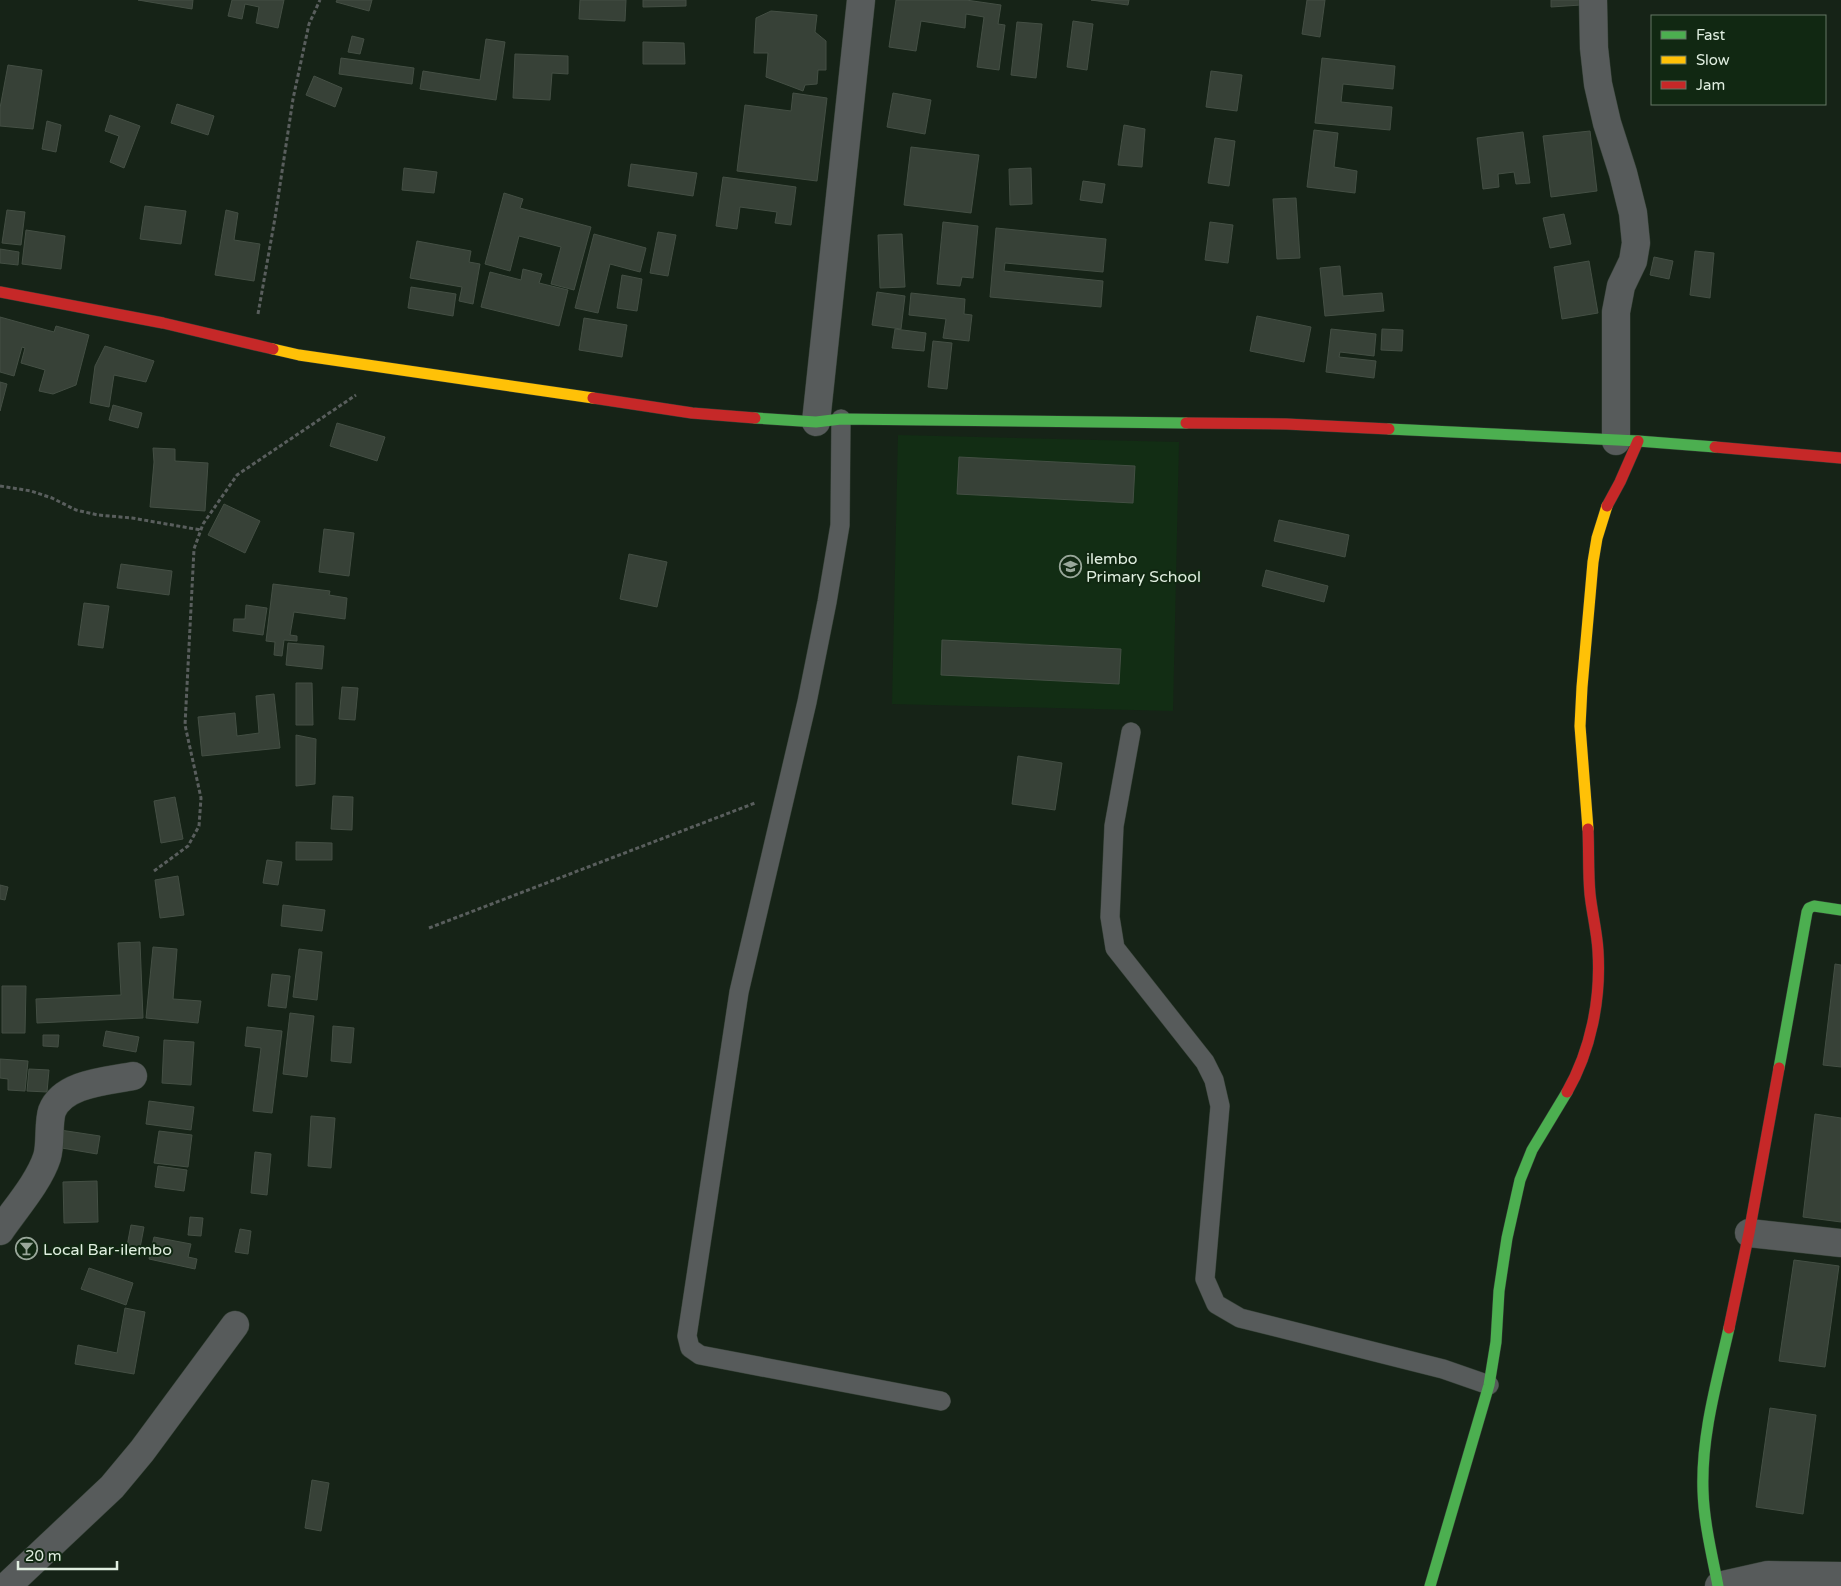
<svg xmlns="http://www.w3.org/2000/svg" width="1841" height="1586" font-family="'Varela Round',sans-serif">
<rect width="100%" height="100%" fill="#162317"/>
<path fill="#122d14" d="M898,435l281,7 -6,269 -281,-7z"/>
<path fill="#374137" stroke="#444f44" d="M138,0h55l-1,9z
M232,0h52l-6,28 -22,-5 3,-16 -14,-3 -3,15 -14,-3z
M337,0h35l-3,11 -33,-9z
M580,0h46l-1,21 -46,-2z
M643,0h43v6l-43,1z
M896,0h70l35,5 -3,19 7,1 -6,45 -22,-3 7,-50 -18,-3 -1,14 -44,-7 -5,30 -27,-4z
M1091,0h38l-1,5z
M1307,0h18l-5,37 -18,-3z
M1551,0h29l1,5 -30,2z
M771,11l46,4 -2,17 11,9v29h-8l-1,14 -12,1 -2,6 -37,-14 2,-24h-14l2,-35z
M1073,21l20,3 -6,46 -20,-3z
M1017,22l25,2 -6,54 -25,-3z
M352,36l12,3 -4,15 -12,-2z
M486,39l19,3 -9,58 -76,-11 3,-18 57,9z
M643,42l41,1 1,21h-42z
M515,54l53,2v18l-16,-1 -2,27 -37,-2z
M341,58l73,10 -2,16 -73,-10z
M1322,58l73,8 -2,23 -50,-5 -2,18 51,5 -2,23 -75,-7z
M8,65l34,5 -9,59 -33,-3v-18z
M1211,71l31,4 -5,36 -31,-4z
M314,76l28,12 -7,19 -29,-12z
M793,93l34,5 -10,83 -80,-10 8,-66 46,6z
M893,93l38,7 -6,34 -38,-7z
M177,104l37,12 -6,19 -37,-12z
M110,115l30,11 -16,42 -14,-6 9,-26 -14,-5z
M47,121l14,4 -5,27 -14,-3z
M1124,125l21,4 -3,38 -24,-2z
M1314,130l24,3 -4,34 23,4 -2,22 -48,-6z
M1590,131l7,60 -46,6 -8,-61z
M1523,132l7,51 -14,1 -2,-12 -16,2 1,13 -16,2 -6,-51z
M1215,138l20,3 -6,45 -21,-3z
M911,147l68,8 -8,58 -67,-8z
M631,164l66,9 -4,23 -65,-10z
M404,168l33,4 -3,21 -32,-3z
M1031,168l1,36 -22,1 -1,-36z
M723,177l73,10 -5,38 -16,-2 2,-11 -37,-5 -3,22 -21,-3z
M1083,181l22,3 -3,19 -22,-3z
M504,193l19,6 -3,9 71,19 -17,63 -23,-6 10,-37 -42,-11 -9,35 -25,-7z
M1296,198l4,60 -23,1 -4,-60z
M145,206l41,5 -5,33 -41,-5z
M7,210l18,2 -4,33 -19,-2z
M226,210l12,3 -4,27 26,4 -6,37 -39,-6z
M1564,214l7,30 -21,4 -7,-30z
M943,222l35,4 -5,52 -11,-1 -2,9 -23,-2z
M1210,222l23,3 -5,38 -23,-3z
M996,228l110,11 -3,33 -98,-9 -1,8 99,10 -2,26 -111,-10z
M26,230l39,6 -4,33 -39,-5z
M658,232l18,3 -8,41 -18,-3z
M594,234l52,14 -6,24 -30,-8 -12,49 -23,-5z
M902,234l3,53 -25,1 -2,-53z
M417,241l54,10 -2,11 11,2 -7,40 -14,-3 3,-14 -52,-9z
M0,249l19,3 -1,13 -18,-2z
M1695,251l19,2 -4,45 -20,-3z
M1654,257l19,4 -4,18 -19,-4z
M1589,261l9,52 -36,6 -8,-52z
M1340,266l3,30 39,-3 2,18 -59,5 -5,-48z
M523,269l19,5 -3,9 29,7 -9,36 -78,-19 9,-35 31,8z
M622,275l20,4 -5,32 -20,-3z
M411,287l45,7 -3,22 -45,-8z
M877,292l28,4 -4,33 -29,-4z
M911,293l54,6 -1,15 8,1 -3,26 -26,-3 3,-19 -37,-4z
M1257,316l54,11 -7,35 -54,-11z
M0,317l54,15 2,-6 33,9 -13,50 -23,9 -14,-3 6,-21 -24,-7 4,-15 -3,-1 -8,29 -14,-4z
M584,318l43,7 -5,32 -43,-7z
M895,329l31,4 -2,18 -32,-3z
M1331,329l45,5 -2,22 -34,-4 -1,5 37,4 -2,17 -48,-6z
M1382,329l21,1 -1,21 -21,-1z
M933,341l19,2 -5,46 -19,-2z
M105,346l49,15 -8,21 -32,-7 -5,32 -19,-4 5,-37z
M0,382l7,2 -7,27z
M113,405l29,8 -4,15 -29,-8z
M337,423l48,14 -8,24 -47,-15z
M153,448l22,1v12l33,2 -3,48 -55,-4 4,-45z
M959,457l176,9 -2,37 -176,-9z
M224,504l36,17 -15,32 -37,-18z
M1279,520l70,15 -4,22 -71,-16z
M324,529l30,4 -5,43 -30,-4z
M629,554l38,8 -10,45 -37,-8z
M121,564l51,7 -3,24 -52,-7z
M1266,570l62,16 -4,16 -62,-16z
M273,584l57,7 -1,4 18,3 -2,21 -51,-7 -4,23 7,1v5l-13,-1 -2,16 -8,-1 1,-13 -9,-1z
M84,603l25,3 -6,42 -25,-3z
M246,605l21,3 -4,27 -30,-4 1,-12h11z
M942,640l179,9 -2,35 -178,-9z
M288,643l36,3 -2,23 -36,-4z
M296,683h16l1,42h-17z
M342,687l16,1 -3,32 -16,-1z
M274,694l6,54 -78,8 -4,-39 37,-4 2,23 22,-3 -3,-37z
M296,735l20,4 -1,45 -19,2z
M1018,756l44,7 -7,47 -43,-6z
M333,796l20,1 -1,33 -21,-1z
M175,797l8,42 -22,4 -7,-42z
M296,842l36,1v17h-36z
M267,860l15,2 -4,23 -15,-2z
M178,876l6,39 -24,3 -5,-38z
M0,885l8,2 -3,13 -5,-1z
M283,905l42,5 -3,21 -41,-5z
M140,942l3,76 -106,5 -1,-24 85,-4 -3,-52z
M153,947l24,2 -4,50 28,2 -3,22 -52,-5z
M299,949l23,3 -5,48 -24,-3z
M1835,964l6,1v102l-18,-2z
M272,974l18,2 -4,32 -18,-2z
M2,986h24l-1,47h-23z
M290,1013l24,3 -7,61 -24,-3z
M333,1026l21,2 -3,35 -20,-2z
M247,1027l35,4 -10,82 -19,-2 8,-63 -16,-2z
M106,1031l33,6 -3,15 -33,-6z
M43,1035h16l-1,12 -15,-1z
M164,1040l30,2 -3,43 -29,-2z
M0,1059l28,2 -3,30 -17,-1v-11l-8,-1z
M29,1069l20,1 -2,22 -20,-1z
M149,1101l45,6 -3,23 -45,-6z
M1815,1114l26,4v104l-38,-5z
M311,1116l24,2 -4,50 -23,-2z
M60,1130l40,6 -3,18 -41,-7z
M159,1131l33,4 -4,32 -34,-4z
M255,1152l16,2 -4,41 -16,-2z
M158,1166l29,4 -3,21 -29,-4z
M97,1181l1,41 -34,1 -1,-41z
M190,1217l13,1 -2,18 -13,-1z
M131,1225l13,2 -4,21 -13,-2z
M240,1229l11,2 -3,23 -13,-2z
M154,1237l37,7 -3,13 9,2 -2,10 -46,-10z
M1794,1260l45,6 -14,101 -46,-6z
M89,1268l44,15 -7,22 -45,-16z
M125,1308l20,4 -11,62 -59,-10 3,-19 39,8z
M1770,1408l46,7 -13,99 -47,-7z
M312,1480l17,3 -8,48 -16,-3z"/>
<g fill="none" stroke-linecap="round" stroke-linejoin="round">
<defs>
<path id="lane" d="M841,419l-1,106 -13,77 -20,100 -68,290 -52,344 3,12 10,7 241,46
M1131,732l-17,94 -4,91 5,31 90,114 9,18 6,26 -15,173 11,25 24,14 203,51 46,16"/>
<path id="street" d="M1593,0l1,48 4,36 9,39 16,50 10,40 3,30 -3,18 -12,25 -5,26v129
M816,422l45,-422
M0,1231c15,-22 39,-49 47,-74 4,-13 1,-34 5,-46 11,-28 56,-30 81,-35
M1749,1233l92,10
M7,1586l105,-99 30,-36 93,-126
M1719,1586l49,-11 73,1"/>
<path id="fast" d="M755,418l61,4 25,-3 345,4
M1389,429l249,12 77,6
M1779,1068l28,-156 2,-4 5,-2 27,4
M1430,1586l59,-201 7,-43 3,-51 8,-53 13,-58 12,-30 35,-58
M1718,1586c-6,-31 -14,-63 -15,-95 -2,-55 14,-110 26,-163"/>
<path id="slow" d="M273,349l26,6 294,43
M1588,829l-8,-103 2,-39 11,-125 4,-24 10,-32"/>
<path id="jam" d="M0,292l163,31 110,26
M593,398l99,15 63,5
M1186,423l100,1 103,5
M1715,447l126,11
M1607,506l13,-24 18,-41
M1567,1092c24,-42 34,-93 31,-141 -1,-19 -6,-38 -8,-57 -2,-21 -1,-43 -2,-65
M1729,1328l20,-95 30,-165"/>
</defs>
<use href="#lane" stroke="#333f34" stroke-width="20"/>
<use href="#street" stroke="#333f34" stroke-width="29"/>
<use href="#fast" stroke="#333f34" stroke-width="12"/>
<use href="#slow" stroke="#333f34" stroke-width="12"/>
<use href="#jam" stroke="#333f34" stroke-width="12"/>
<path stroke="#595e5d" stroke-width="3" stroke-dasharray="4 2.5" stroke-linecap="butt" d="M258,314l17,-96 18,-119 16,-75 11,-24
M0,486l31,5 21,7 24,12 22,5 34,3 69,12
M154,871l34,-25 11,-20 2,-28 -16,-73 9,-176 9,-25 34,-49 119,-80
M429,928l326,-125"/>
<use href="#lane" stroke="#575b5b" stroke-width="19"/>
<use href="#street" stroke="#575b5b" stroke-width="28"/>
<use href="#fast" stroke="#4caf50" stroke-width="11"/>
<use href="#slow" stroke="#ffc107" stroke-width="11"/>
<use href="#jam" stroke="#c62828" stroke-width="11"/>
</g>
<defs>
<symbol id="school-ring" viewBox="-11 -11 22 22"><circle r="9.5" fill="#112812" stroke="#99a79a" stroke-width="1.5"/><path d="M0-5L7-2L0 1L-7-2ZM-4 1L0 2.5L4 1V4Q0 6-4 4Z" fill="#99a79a"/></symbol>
<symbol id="bar-ring" viewBox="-11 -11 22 22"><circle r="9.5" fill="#112812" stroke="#99a79a" stroke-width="1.5"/><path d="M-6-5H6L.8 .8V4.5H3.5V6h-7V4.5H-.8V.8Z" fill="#99a79a"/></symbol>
</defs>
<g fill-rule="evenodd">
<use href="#school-ring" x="1058" y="554" width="25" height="25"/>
<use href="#bar-ring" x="14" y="1236" width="25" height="25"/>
</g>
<g text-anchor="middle" stroke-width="4" stroke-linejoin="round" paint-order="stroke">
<g font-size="16" fill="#e0eee0" stroke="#112812" text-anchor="start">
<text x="1086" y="564">ilembo<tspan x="1086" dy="18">Primary School</tspan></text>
<text x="43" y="1255">Local Bar-ilembo</text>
</g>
</g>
<rect x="1651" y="15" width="175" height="90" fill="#112812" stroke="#647764"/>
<rect x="1661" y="31" width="25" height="8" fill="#4caf50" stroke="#647764"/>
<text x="1696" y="40" font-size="15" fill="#e0eee0">Fast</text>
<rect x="1661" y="56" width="25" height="8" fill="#ffc107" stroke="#647764"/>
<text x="1696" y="65" font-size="15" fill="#e0eee0">Slow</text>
<rect x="1661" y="81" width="25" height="8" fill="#c62828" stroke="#647764"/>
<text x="1696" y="90" font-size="15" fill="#e0eee0">Jam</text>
<path d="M18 1561v8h99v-8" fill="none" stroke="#e0eee0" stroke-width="2.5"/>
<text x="25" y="1561" font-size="15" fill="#e0eee0" stroke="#112812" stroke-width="4" paint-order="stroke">20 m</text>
</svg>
